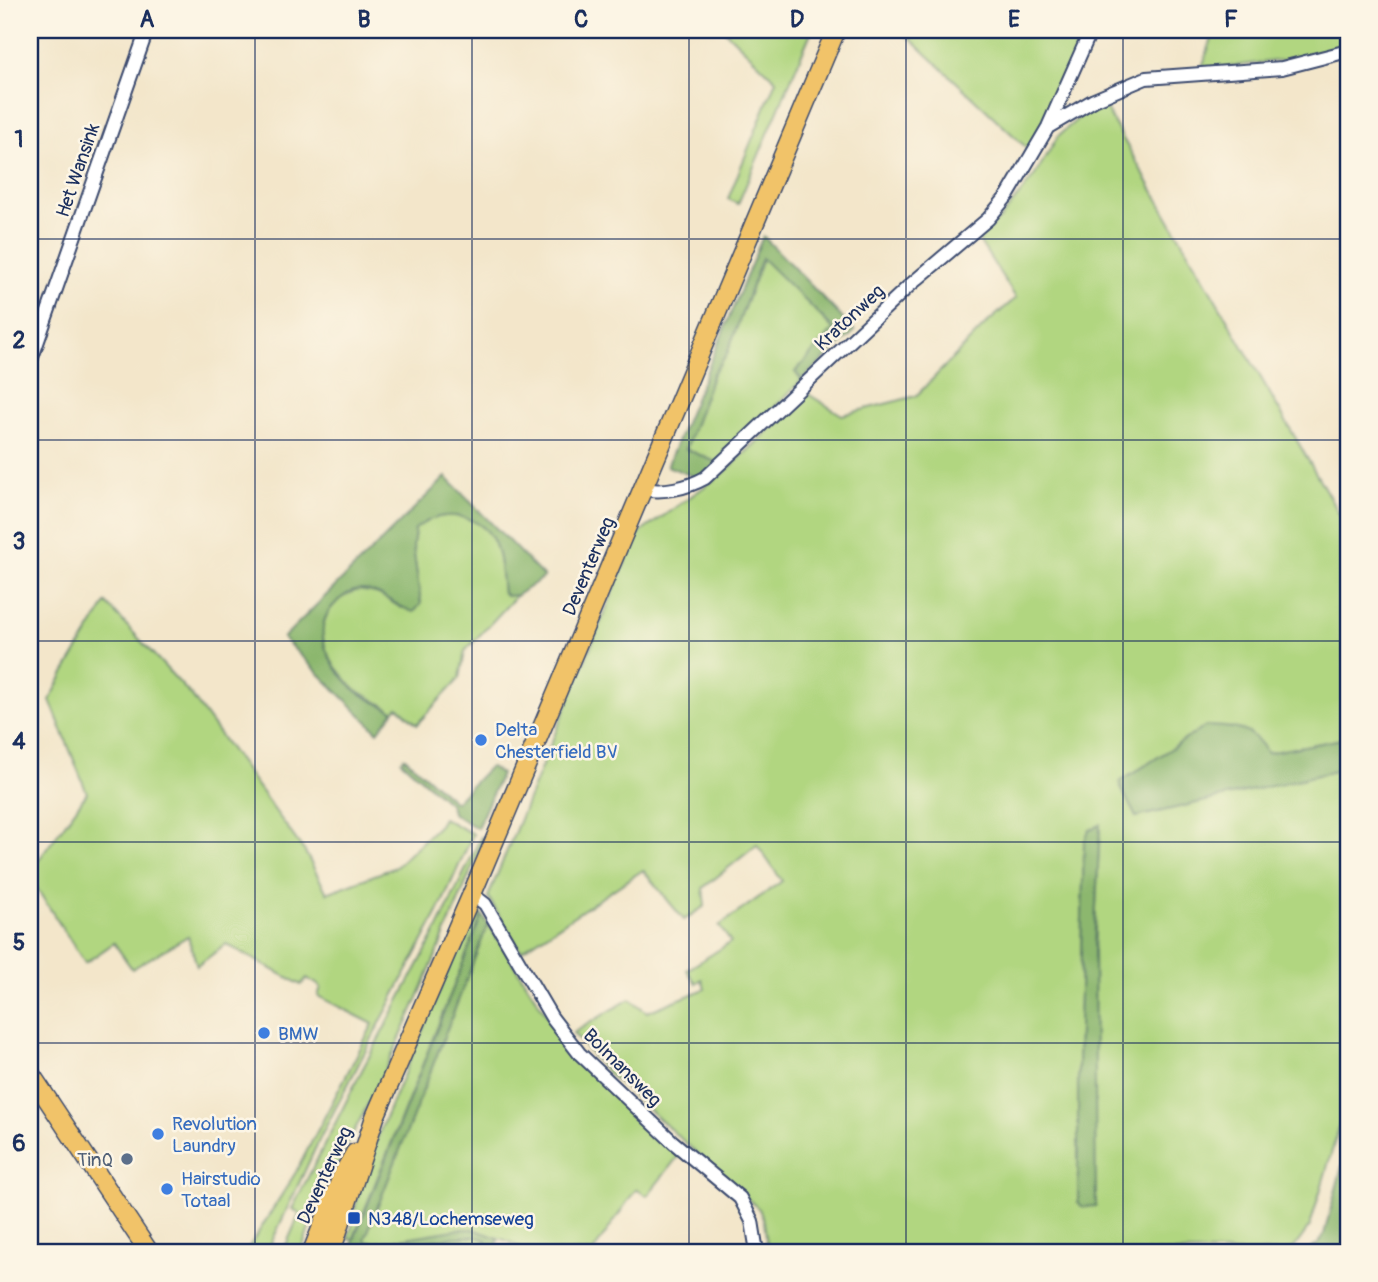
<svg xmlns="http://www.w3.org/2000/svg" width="1378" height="1282" font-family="Pangolin,sans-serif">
<rect width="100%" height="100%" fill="#fcf5e5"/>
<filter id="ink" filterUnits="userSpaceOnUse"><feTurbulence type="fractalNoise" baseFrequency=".0143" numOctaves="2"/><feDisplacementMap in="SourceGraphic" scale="14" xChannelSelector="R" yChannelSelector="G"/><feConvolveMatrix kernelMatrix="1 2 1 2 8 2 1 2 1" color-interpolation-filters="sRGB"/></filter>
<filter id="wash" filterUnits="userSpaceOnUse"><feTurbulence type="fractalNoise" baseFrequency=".00686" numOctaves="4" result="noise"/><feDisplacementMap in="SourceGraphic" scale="28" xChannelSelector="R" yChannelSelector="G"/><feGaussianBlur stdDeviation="1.57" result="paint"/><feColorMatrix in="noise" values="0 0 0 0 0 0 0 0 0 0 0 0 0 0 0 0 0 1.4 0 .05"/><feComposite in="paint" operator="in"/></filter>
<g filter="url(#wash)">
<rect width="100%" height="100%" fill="#f3e6ca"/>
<path fill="#b1d680" stroke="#66826f" stroke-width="2" fill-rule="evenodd" d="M724,30h88l-74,174 -10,-5 48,-119z
M901,30h187l-57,122z
M1215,30h133v14l-57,15 -90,11z
M1103,104l245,425v209l-81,15 -61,-27 -86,56 16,35 212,-49v328l-38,130 -16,22 -11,4h-515l-4,-31 -5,-12 -151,-136 -35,-40 57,-34 17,13 58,-23 -3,-10 -6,4 -9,-13 44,-28 -12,-16 63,-45 -25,-36 -54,43 2,18 -21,14 -41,-50 -122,81 -33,-54 147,-358 6,-7 84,-60 83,-78 34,21 74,-19 71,-73 29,-25 -38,-59 22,-20 35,-44 23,-39 23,-20zM1100,825l-6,123 1,258 -17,-3v-137l6,-223z
M763,257l71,73 -39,42 7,8 -84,83 -32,-14 27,-76 14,-19z
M449,515c8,2 20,2 27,6 25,14 24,47 27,72l5,3 9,-1 -52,56 -5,27 -43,46 -19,-17 -4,4 -41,-23 -25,-30 -7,-28 7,-18 11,-13 18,-9 20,3 24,15 20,-5 -8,-56 2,-18 15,-10z
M106,603l84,91 115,158 22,41 69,-26 43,-42 4,-7 30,16 -35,78 -117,224 -54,116h-21l50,-80 77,-148 -55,-28 3,-9 -14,-9 -6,7 -75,-41 -29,22 -9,-30 -56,33 -18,-26 -29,20 -55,-85v-6l57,-79 -37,-93 13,-25z
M481,837l3,3c-33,77 -63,157 -100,232 -29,60 -63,117 -83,180h-18l17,-39 -8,-4 70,-139 76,-142z
M476,912l6,3 -129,324 -5,-1 8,-23 -2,-2 9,-39 21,-53 86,-202z
M488,924l74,115 118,115 -33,42 -11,-7 -43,63h-66l-19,-11 -41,-12 -91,14 -9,-1 -2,-3z
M460,1236l18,1 8,3 -2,12h-127v-2l38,-2z"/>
<path fill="#8cb76e" stroke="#547366" stroke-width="2" d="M763,236l92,95 -53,49 -7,-8 39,-43 -72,-71 -35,96 -14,19 -27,76 32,14 -18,16 -33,-13z
M446,477l98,100 -27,18 -9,1 -5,-3c-4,-34 -2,-67 -42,-76 -18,-4 -31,1 -46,12l-2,18 8,57 -7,8c-19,-5 -34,-23 -55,-22 -10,1 -20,9 -27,17 -22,26 -1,59 20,80 11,11 28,17 42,24l-16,21 -95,-94z
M1206,726c28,1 47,0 61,27l81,-15v30l-212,49 -15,-29 -1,-6z
M404,757l51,45 33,-34 3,-1 10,7 -24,54 -25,-15 -2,-9 -49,-43z
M1100,825l-6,123 2,258 -14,1 -4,-4v-137l6,-223 5,-13z
M482,915l6,9 -123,315 2,3 9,1 84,-14h13l25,9 -2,14h-12l2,-12c-19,-12 -98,12 -128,10l-1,2h-8z
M1348,1144v108h-41l12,-9 5,-9z"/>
</g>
<g filter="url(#ink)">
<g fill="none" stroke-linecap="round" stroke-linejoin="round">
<defs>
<path id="minor" d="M1048,127l46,-27 52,-22 136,-10 66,-17
M30,363l117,-333
M643,489c21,4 44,-1 62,-11l204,-192 79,-67 20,-24 40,-68 43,-97
M472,894l13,10 67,114 27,35 94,89 67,56 12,23 5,31"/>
<path id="primary" d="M30,1073l119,179
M312,1252l31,-78 12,-21
M331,1252l44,-135 97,-223 364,-864"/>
</defs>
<use href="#minor" stroke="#3b4a6e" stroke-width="16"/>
<use href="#primary" stroke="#3b4a6e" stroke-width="21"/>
<use href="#minor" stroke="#fff" stroke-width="12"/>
<use href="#primary" stroke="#f1c369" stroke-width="18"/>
</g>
</g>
<path fill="none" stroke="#1b2f5e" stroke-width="2" stroke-opacity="0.55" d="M255,30v1222M472,30v1222M689,30v1222M906,30v1222M1123,30v1222M30,239h1318M30,440h1318M30,641h1318M30,842h1318M30,1043h1318"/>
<g fill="#3f7fe0" stroke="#fcf5e5" stroke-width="2.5">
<circle cx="481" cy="740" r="7"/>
<circle cx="264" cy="1033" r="7"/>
<circle cx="158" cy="1134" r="7"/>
<circle cx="167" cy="1189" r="7"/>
</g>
<circle fill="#5c6f8a" stroke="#fcf5e5" stroke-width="2.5" cx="127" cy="1159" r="7"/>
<rect fill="#1a4fb4" stroke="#fcf5e5" stroke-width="2.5" x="347" y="1211" width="14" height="14" rx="3.5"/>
<g text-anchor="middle" stroke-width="5" stroke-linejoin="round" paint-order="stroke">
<g font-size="19" fill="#1b2f5e" stroke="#fcf5e5">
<text transform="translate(77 170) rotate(-71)" y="7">Het Wansink</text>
<text transform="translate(849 317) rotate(-43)" y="7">Kratonweg</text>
<text transform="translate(588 566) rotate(-67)" y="7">Deventerweg</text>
<text transform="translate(623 1067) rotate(45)" y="7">Bolmansweg</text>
<text transform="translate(324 1175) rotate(-65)" y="7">Deventerweg</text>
</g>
<g font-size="19" fill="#366cbe" stroke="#fcf5e5" text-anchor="start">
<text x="495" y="736">Delta<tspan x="495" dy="22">Chesterfield BV</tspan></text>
<text x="278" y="1040">BMW</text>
<text x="172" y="1130">Revolution<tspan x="172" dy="22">Laundry</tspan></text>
<text x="181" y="1185">Hairstudio<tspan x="181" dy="22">Totaal</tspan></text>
</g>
<g font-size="19" fill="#4e5e75" stroke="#fcf5e5" text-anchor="end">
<text x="113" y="1166">TinQ</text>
</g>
<g font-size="19" fill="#164399" stroke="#fcf5e5" text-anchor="start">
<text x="368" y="1225">N348/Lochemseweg</text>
</g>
</g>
<rect width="1378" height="1282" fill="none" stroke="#fcf5e5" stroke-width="77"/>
<rect x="38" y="38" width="1302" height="1206" fill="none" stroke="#1b2f5e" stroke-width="2.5"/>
<g font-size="23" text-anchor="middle" font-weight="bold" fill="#1b2f5e">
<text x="147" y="27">A</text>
<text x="364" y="27">B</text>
<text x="581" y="27">C</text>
<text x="797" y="27">D</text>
<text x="1014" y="27">E</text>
<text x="1231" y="27">F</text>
<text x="19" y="147">1</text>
<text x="19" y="348">2</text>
<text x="19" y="549">3</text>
<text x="19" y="749">4</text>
<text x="19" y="950">5</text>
<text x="19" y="1151">6</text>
</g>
</svg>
